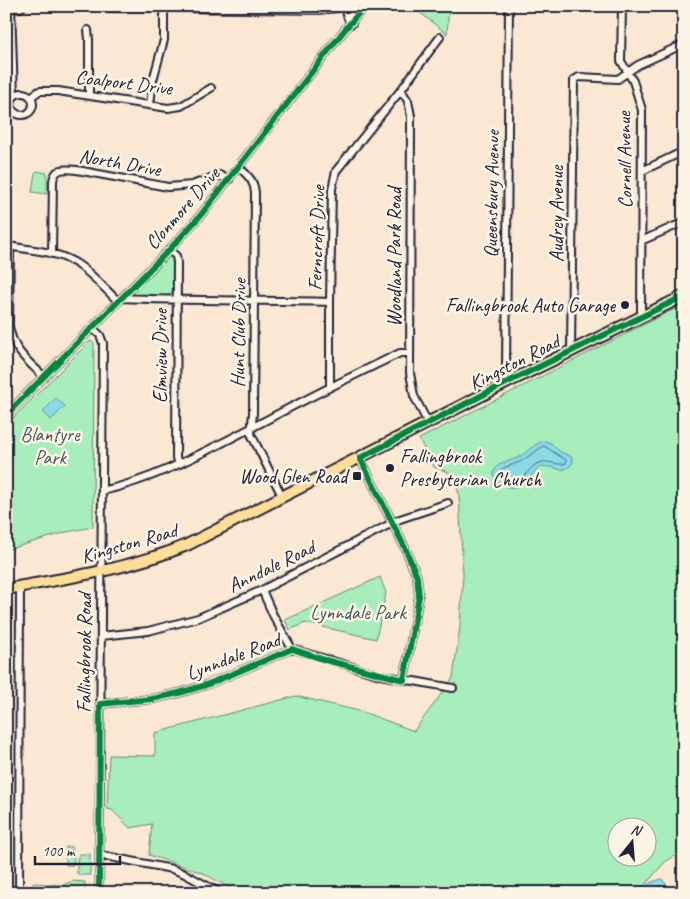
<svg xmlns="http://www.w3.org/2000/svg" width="690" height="899" font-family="Caveat,sans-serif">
<rect width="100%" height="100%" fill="#fae8d2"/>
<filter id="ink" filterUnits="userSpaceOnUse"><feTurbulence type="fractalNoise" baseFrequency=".02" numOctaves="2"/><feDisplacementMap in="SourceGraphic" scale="10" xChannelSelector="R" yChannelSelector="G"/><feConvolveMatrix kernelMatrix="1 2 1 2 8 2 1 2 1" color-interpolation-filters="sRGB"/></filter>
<g filter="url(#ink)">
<path fill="#a7eebb" stroke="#64887b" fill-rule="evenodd" d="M414,6h35l-2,28 -34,-27z
M37,171l10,2v21l-15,-2 3,-19z
M170,256l3,4v31l-6,5 -33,-1v-4z
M684,304v546l-19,12 -27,31h-399l-36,-20 -54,-18 3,-31 -22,4 -18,-18 -5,-1 2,-54 46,1v-23l141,-37 67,16 51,19 39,-53 7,-52 3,-51 -4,-81 -6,-20 -19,-7 -15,-28zM618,826h30v30h-30z
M90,341l4,2 -1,184 -26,5 -61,18v-125z
M380,577l6,16 -10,46 -71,-16 -15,7 -5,-10z
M66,847h6l2,10 -1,8h-7z
M79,854h11v21h-10l-3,-2v-15h2z
M73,881l12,1v11h-53l1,-10 30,2z"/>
<path fill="#8bdae7" stroke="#6190a2" d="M56,398l9,8 -14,14 -8,-8z
M545,441l6,2 8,8 13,6 1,5c-8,15 -19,2 -31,5 -10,3 -13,17 -27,20 -13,3 -29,-11 -17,-21 5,-5 14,-5 21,-9 9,-5 15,-14 26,-16z
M662,879l11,14h-32c5,-9 11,-12 21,-14z"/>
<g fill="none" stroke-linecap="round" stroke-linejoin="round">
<path stroke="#4c6c80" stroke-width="1" d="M544,446l22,14v3c-8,4 -17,-4 -27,0 -15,6 -12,22 -33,20l-6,-6 -1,-5 4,-4 17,-6z"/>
<defs>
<path id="minor" d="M11,6l3,90
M622,6l-1,55 12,20 9,29 -1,207
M88,30l1,9v55
M401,90l7,11 3,15 -1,257 4,23 14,27
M11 104a11 11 0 1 1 22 0a11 11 0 1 1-22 0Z
M31,97l8,-6h19l110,17 13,-2 30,-18
M150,105l3,-25 11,-40v-33
M239,167c9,9 15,13 16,26l-2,220 -2,21 32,64
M642,171l42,-20
M641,241l43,-19
M7,246c25,4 52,5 73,20 14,10 25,23 38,35
M10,246l-1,80c4,25 18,34 35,51
M169,250l7,6 1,6 -1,196 4,6
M52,254l1,-73c2,-14 12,-12 24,-11l91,17 24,-2 27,-10 10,5
M121,298c70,3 139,2 209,4
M92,328l8,7 3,8 -4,550
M571,351l3,-271 5,-3 39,2 20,-14 46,-21
M508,382l-2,-6 3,-370
M330,386v-84l2,-113 4,-18 65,-81 39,-53
M6,415l163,-165 31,-34 146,-188 19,-22
M360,458l46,92 11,27 2,19 -15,84
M102,491c54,-12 102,-39 151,-64 49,-26 97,-50 147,-74h10
M262,590l11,25 19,34
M101,636l47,-5 50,-13 64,-28 138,-71 48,-16
M100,704l52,-5 27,-6 27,-8 86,-36 88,26 73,13
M100,855l72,14 13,5 35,19
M19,893l1,-306"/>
<path id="tertiary" d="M123,6l195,3 28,-3
M345,6l6,17"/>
<path id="primary" d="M109,6h14
M6,7l14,-1
M6,589c61,-11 124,-20 181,-44l321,-163 176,-86"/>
</defs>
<use href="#minor" stroke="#22223b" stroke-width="10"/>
<use href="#tertiary" stroke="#22223b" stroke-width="12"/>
<use href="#primary" stroke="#22223b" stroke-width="14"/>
<use href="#minor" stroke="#fcf5e5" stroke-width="6"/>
<use href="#tertiary" stroke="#fcf5e5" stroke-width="9"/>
<use href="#primary" stroke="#fedd96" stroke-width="10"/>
<defs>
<path id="cycleway" d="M6,415l163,-165 31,-34 146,-188 19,-22
M99,893l1,-189 52,-5 27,-6 27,-8 86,-36 33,11 79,20 15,-84 -2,-19 -11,-27 -46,-92 148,-76 176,-86"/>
</defs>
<use href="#cycleway" stroke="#fcf5e5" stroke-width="9"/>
<use href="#cycleway" stroke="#00873e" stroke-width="6"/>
</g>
</g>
<g fill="#22223b" stroke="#fcf5e5" stroke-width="2">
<circle cx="625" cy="305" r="5"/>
<circle cx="390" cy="468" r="5"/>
<rect x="352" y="471" width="10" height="10" rx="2.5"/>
</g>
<g text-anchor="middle" stroke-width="5" stroke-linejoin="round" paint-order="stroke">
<g font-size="20" fill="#22223b" stroke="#fcf5e5">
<text transform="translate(124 82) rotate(7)" y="7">Coalport Drive</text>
<text transform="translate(624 160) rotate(-91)" y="7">Cornell Avenue</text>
<text transform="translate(120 162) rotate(10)" y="7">North Drive</text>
<text transform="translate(491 194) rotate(-89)" y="7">Queensbury Avenue</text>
<text transform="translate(182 208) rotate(-49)" y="7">Clonmore Drive</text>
<text transform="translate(556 214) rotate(-90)" y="7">Audrey Avenue</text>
<text transform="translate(316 238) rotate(-88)" y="7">Ferncroft Drive</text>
<text transform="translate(394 257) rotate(-90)" y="7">Woodland Park Road</text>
<text transform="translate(238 333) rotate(-89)" y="7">Hunt Club Drive</text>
<text transform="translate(160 356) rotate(-90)" y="7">Elmview Drive</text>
<text transform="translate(514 362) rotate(-27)" y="7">Kingston Road</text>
<text transform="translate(129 543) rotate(-16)" y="7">Kingston Road</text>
<text transform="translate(271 566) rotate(-26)" y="7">Anndale Road</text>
<text transform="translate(84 653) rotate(-90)" y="7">Fallingbrook Road</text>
<text transform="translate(233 656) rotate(-21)" y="7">Lynndale Road</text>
</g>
<g font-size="20" fill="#22223b" stroke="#fcf5e5" text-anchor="end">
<text x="615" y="312">Fallingbrook Auto Garage</text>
<text x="400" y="463" text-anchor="start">Fallingbrook<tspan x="400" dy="23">Presbyterian Church</tspan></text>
<text x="347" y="483">Wood Glen Road</text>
</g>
<g font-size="20" fill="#43555b" stroke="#fcf5e5">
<text x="50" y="441">Blantyre<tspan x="50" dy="23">Park</tspan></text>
<text x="358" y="619">Lynndale Park</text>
</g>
</g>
<rect width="690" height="899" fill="none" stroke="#fcf5e5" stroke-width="25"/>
<rect x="12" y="12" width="665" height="874" fill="none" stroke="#22223b" stroke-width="2" filter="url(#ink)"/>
<g transform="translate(632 842) rotate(17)"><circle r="24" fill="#fcf5e5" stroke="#a5a1a1"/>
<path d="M0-4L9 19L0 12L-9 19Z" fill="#22223b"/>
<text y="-8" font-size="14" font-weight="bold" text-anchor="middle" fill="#22223b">N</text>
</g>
<path d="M35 856v8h85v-8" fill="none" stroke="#22223b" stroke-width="2.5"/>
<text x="42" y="856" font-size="15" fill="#22223b" stroke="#fcf5e5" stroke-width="4" paint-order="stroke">100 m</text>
</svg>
